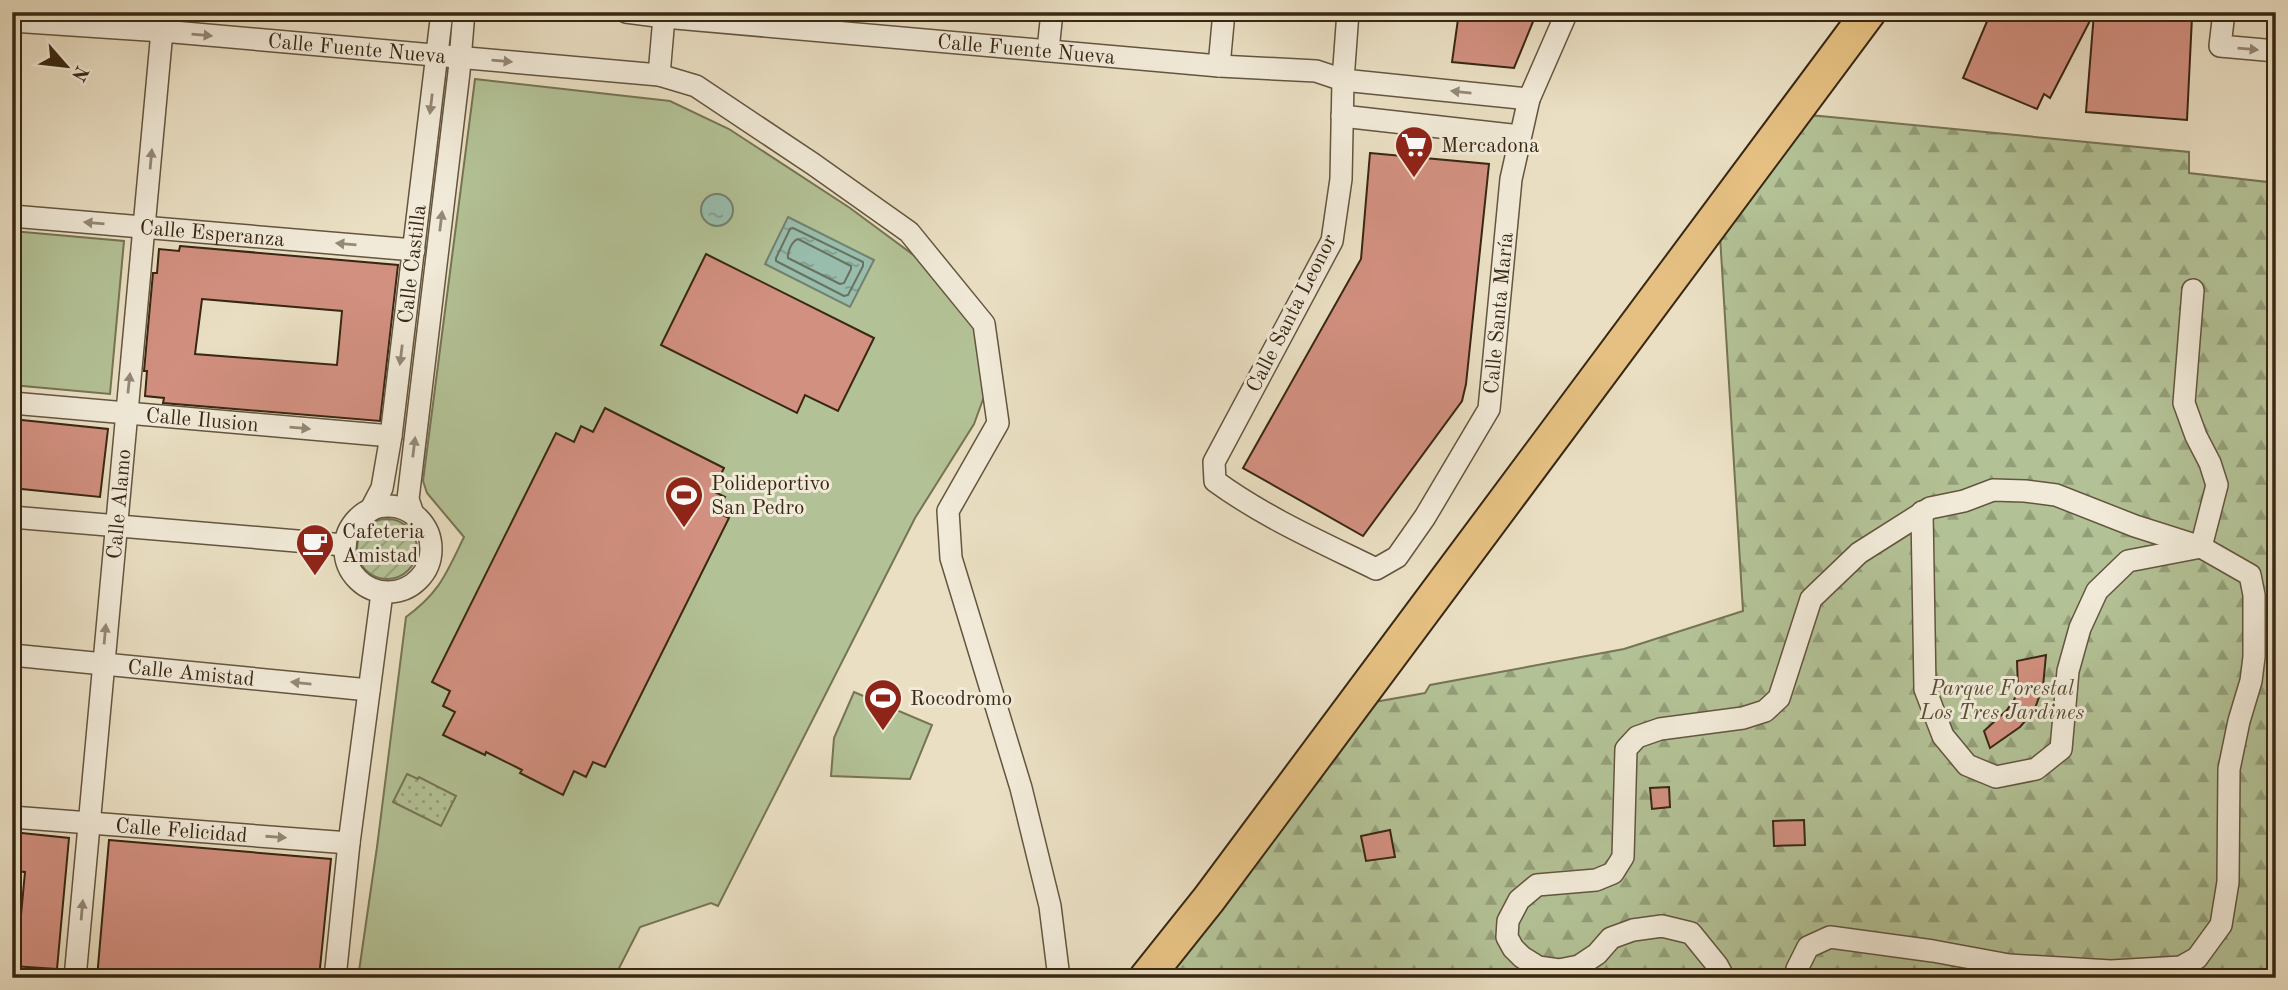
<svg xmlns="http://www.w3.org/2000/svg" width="2288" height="990" font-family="'Old Standard TT',serif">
<defs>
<pattern id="forest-firs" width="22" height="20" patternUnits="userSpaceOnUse" patternTransform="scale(1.75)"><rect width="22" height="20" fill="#b3c296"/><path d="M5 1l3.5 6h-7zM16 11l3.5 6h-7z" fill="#939e79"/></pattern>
<pattern id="park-dots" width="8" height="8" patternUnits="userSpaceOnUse" patternTransform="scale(1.75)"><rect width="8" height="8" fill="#b3c296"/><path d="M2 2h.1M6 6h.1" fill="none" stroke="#939e79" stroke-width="1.8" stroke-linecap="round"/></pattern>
<pattern id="garden-furrows" width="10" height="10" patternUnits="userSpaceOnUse" patternTransform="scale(1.75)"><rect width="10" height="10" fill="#b3c296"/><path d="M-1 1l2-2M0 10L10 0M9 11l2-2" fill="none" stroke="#939e79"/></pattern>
<pattern id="water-ripples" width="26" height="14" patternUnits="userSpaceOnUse" patternTransform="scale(1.75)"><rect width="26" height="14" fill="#99bdad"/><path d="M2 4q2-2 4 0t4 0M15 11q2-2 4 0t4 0" fill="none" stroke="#7e9a8c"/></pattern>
</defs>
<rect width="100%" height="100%" fill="#eadfc3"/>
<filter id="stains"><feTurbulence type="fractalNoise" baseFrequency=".00286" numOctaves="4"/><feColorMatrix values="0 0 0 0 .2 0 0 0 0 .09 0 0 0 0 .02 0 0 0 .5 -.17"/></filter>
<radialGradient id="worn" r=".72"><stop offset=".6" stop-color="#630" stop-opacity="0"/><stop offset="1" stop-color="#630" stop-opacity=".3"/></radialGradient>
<path fill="#b3c296" stroke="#767454" stroke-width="2" d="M475,79l195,22 59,28 121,79 73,54 54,64 8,68 -11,30 -59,94 -197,388 -7,-3 -71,24 -26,51h-256l19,-131 29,-230c34,-25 40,-43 58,-80l-37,-44 -4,-12z
M12,231l112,10 -14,153 -98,-9z
M854,692l78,33 -22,54 -79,-3 3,-38z"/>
<path fill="url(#forest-firs)" stroke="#767454" stroke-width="2" d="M1810,115l379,37v21l87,10v795h-1117l210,-275 56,-10 5,-8 194,-36 119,-38 -23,-375z"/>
<path fill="url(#park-dots)" stroke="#767454" stroke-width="2" d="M407,774l11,5 1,-2 37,19 -15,30 -48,-24z"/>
<path fill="url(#garden-furrows)" stroke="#767454" stroke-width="2" d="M357 549a30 30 0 1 1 60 0a30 30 0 1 1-60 0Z"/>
<path fill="url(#water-ripples)" stroke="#72816f" stroke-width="2" d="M701 210a16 16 0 1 1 32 0a16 16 0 1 1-32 0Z
M788,217l86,43 -24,47 -85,-43z"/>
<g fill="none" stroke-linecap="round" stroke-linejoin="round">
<path stroke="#687260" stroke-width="2" d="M793,228l70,34v4l-15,29 -4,1 -68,-35v-3l14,-29z
M798,239l53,27v3l-7,14 -4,1 -52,-26c-1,-6 4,-17 10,-19z"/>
</g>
<path fill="#d29080" stroke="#382713" stroke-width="2" fill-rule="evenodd" d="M1459,12h78l-23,56 -62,-6z
M1991,12h132l69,5 -5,103 -101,-8 8,-99 -44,85 -6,-4 -7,15 -74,-31z
M1370,153l119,11 -23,220 -4,17 -99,135 -120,-68 118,-209z
M180,246l218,19 -18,156 -217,-18 1,-5 -19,-2 2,-25h-3l9,-98h4l2,-24 20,2zM202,299l140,12 -5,54 -142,-11z
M706,254l168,84 -36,73 -33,-16 -8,18 -136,-68z
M605,408l119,60 -11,23 12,6 -8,15 12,6 -124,249 -12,-5 -7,15 -12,-6 -11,24 -43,-22 2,-3 -36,-18 -1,3 -42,-20 12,-23 -12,-6 7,-15 -18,-9 124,-249 18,9 7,-16 12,6z
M12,419l96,10 -8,68 -88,-9z
M2046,655l-3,31 -9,25 -14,16 -30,21 -6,-17 23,-21 7,-10 4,-10 -1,-29z
M1669,787l1,20 -18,2 -2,-21z
M1804,820l1,25 -31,1 -1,-25z
M1390,830l5,27 -29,4 -5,-25z
M12,832l57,6 -12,131 -45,-3v-41l8,1 5,-54 -13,-1z
M109,840l222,19 -12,119h-222z"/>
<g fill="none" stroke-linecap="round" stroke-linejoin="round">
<defs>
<g id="street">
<path id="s1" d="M626,12l38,5 555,49 97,5 27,9 186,19"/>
<path id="s2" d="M1348,12l-5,68 -2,99 -9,62 -118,221 1,19c49,36 106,61 161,88l21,-12 28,-40 64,-108 22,-230 18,-80 38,-87"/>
<path d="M2224,12l-4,34 56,5"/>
<path id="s3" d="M12,21l150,10 497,44 37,11 117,78 96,68 75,92 14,99 -50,88 3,47 70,230 29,118 9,72"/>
<path d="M1048,50l4,-38"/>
<path d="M1219,66l5,-54"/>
<path d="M659,75l5,-58"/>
<path d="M1342,116l178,20"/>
<path id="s4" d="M12,216l402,34"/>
<path id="s5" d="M12,403l379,33"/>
<circle cx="388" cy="549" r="43"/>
<path id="s6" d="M370,511l12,-23 9,-52 51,-424"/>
<path d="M413,514l-5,-15 51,-427 5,-60"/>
<path d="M12,517l332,28"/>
<path id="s7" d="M12,655l357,35"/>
<path id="s8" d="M12,817l337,26"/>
<path id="s9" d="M75,978l87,-947"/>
<path d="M335,978l14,-135 33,-250"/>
<path d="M1724,978l-7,-13 -26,-32 -29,-7 -29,4 -22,8 -14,16 -18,12 -20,4 -21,-3 -16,-10 -9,-9 -6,-11 1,-16 11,-21 18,-15 59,-5 17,-7 10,-16 3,-108 11,-12 23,-8 83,-11 22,-7 14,-13 32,-99 48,-46 71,-45 34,-7 29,-11 32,1 31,4 79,31 66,21 16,-62 -7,-22 -14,-27 -12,-33 9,-113"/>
<path d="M1795,978l2,-9 11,-22 22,-10 103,14 76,14 102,6 70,-4 16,-9 24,-33 7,-43 1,-113 10,-48 12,-40 3,-24v-62l-4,-20 -49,-28 -73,14 -31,30 -17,37 -12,43 -7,78 -25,20 -40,8 -29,-12 -24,-29 -18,-47 -3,-177"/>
</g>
<path id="primary" d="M1146,978l63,-79 660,-887"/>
</defs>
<use href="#street" stroke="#64553f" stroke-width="24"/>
<use href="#primary" stroke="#382713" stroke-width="37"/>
<use href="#street" stroke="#f1ead8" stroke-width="21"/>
<use href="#primary" stroke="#e5c082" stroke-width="33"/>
</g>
<defs><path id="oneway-solid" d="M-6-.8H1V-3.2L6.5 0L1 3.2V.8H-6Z" transform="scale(1.75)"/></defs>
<g fill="#948876">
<use href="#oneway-solid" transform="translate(202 35) rotate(5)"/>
<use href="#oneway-solid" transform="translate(2248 49) rotate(5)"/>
<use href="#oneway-solid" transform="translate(502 61) rotate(5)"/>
<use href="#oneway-solid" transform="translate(1461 92) rotate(-174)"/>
<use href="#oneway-solid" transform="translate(431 104) rotate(97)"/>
<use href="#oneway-solid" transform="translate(151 159) rotate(-85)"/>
<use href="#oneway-solid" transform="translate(441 221) rotate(-83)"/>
<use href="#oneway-solid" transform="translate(94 223) rotate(-175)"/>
<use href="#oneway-solid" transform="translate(346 244) rotate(-175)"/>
<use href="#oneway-solid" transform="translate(401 355) rotate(97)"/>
<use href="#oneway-solid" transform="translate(129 383) rotate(-84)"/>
<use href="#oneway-solid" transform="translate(300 428) rotate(5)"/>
<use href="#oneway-solid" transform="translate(414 447) rotate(-83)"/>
<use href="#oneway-solid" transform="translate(105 634) rotate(-85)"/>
<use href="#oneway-solid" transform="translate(301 683) rotate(-174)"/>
<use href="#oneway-solid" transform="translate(276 837) rotate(4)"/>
<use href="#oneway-solid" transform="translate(82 910) rotate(-85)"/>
</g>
<defs>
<symbol id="supermarket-pin" viewBox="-11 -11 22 30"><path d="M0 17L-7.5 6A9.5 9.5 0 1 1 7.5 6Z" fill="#8f2418" stroke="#f1ead8"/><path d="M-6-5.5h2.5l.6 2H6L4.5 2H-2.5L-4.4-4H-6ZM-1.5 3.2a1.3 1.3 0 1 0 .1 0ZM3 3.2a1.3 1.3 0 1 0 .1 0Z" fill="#fff"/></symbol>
<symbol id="stadium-pin" viewBox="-11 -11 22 30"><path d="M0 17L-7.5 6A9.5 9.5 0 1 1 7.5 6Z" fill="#8f2418" stroke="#f1ead8"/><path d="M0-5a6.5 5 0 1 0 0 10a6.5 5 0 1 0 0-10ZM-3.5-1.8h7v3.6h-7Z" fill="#fff"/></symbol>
<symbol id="cafe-pin" viewBox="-11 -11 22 30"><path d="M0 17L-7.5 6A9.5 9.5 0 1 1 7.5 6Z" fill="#8f2418" stroke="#f1ead8"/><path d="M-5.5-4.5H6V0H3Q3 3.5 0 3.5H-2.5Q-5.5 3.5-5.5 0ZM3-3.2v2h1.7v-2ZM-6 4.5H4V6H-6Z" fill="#fff"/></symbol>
</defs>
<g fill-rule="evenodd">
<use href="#supermarket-pin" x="1392" y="123" width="44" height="60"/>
<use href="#stadium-pin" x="662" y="473" width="44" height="60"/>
<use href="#cafe-pin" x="293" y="521" width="44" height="60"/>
<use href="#stadium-pin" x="861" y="676" width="44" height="60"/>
</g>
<g text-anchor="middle" stroke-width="6" stroke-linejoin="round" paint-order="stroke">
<g font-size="21" fill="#382713" stroke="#f1ead8">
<text dy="7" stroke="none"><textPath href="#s3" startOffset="346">Calle Fuente Nueva</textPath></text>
<text dy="7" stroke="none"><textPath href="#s1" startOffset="402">Calle Fuente Nueva</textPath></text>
<text dy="7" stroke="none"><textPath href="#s4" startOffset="201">Calle Esperanza</textPath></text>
<text dy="7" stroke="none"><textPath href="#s6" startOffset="252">Calle Castilla</textPath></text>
<text transform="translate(1291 313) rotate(-63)" y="7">Calle Santa Leonor</text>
<text dy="7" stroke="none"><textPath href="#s2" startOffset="978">Calle Santa María</textPath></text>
<text dy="7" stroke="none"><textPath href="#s5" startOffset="191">Calle Ilusion</textPath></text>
<text dy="7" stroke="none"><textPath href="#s9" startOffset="476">Calle Alamo</textPath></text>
<text dy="7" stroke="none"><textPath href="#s7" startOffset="180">Calle Amistad</textPath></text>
<text dy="7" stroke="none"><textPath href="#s8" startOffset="170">Calle Felicidad</textPath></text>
</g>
<g font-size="21" fill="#382713" stroke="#f1ead8" text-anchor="start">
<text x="1441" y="152">Mercadona</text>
<text x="711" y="490">Polideportivo<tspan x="711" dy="24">San Pedro</tspan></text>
<text x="342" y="538">Cafeteria<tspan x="342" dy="24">Amistad</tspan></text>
<text x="910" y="705">Rocodromo</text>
</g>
<g font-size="21" font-style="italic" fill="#574e34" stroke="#f1ead8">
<text x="2002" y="695">Parque Forestal<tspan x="2002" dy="24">Los Tres Jardines</tspan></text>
</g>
</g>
<rect width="2288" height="990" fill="none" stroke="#eadfc3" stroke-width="42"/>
<rect x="14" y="14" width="2260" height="962" fill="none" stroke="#382713" stroke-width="3.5"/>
<rect x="21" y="21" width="2246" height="948" fill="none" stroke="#382713" stroke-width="2"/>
<g transform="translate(66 66) rotate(118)" stroke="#f1ead8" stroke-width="5" paint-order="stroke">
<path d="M0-5L12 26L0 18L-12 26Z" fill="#382713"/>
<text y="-10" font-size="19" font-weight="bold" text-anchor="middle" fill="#382713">N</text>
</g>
<rect width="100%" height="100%" filter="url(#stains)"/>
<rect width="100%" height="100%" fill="url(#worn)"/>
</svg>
